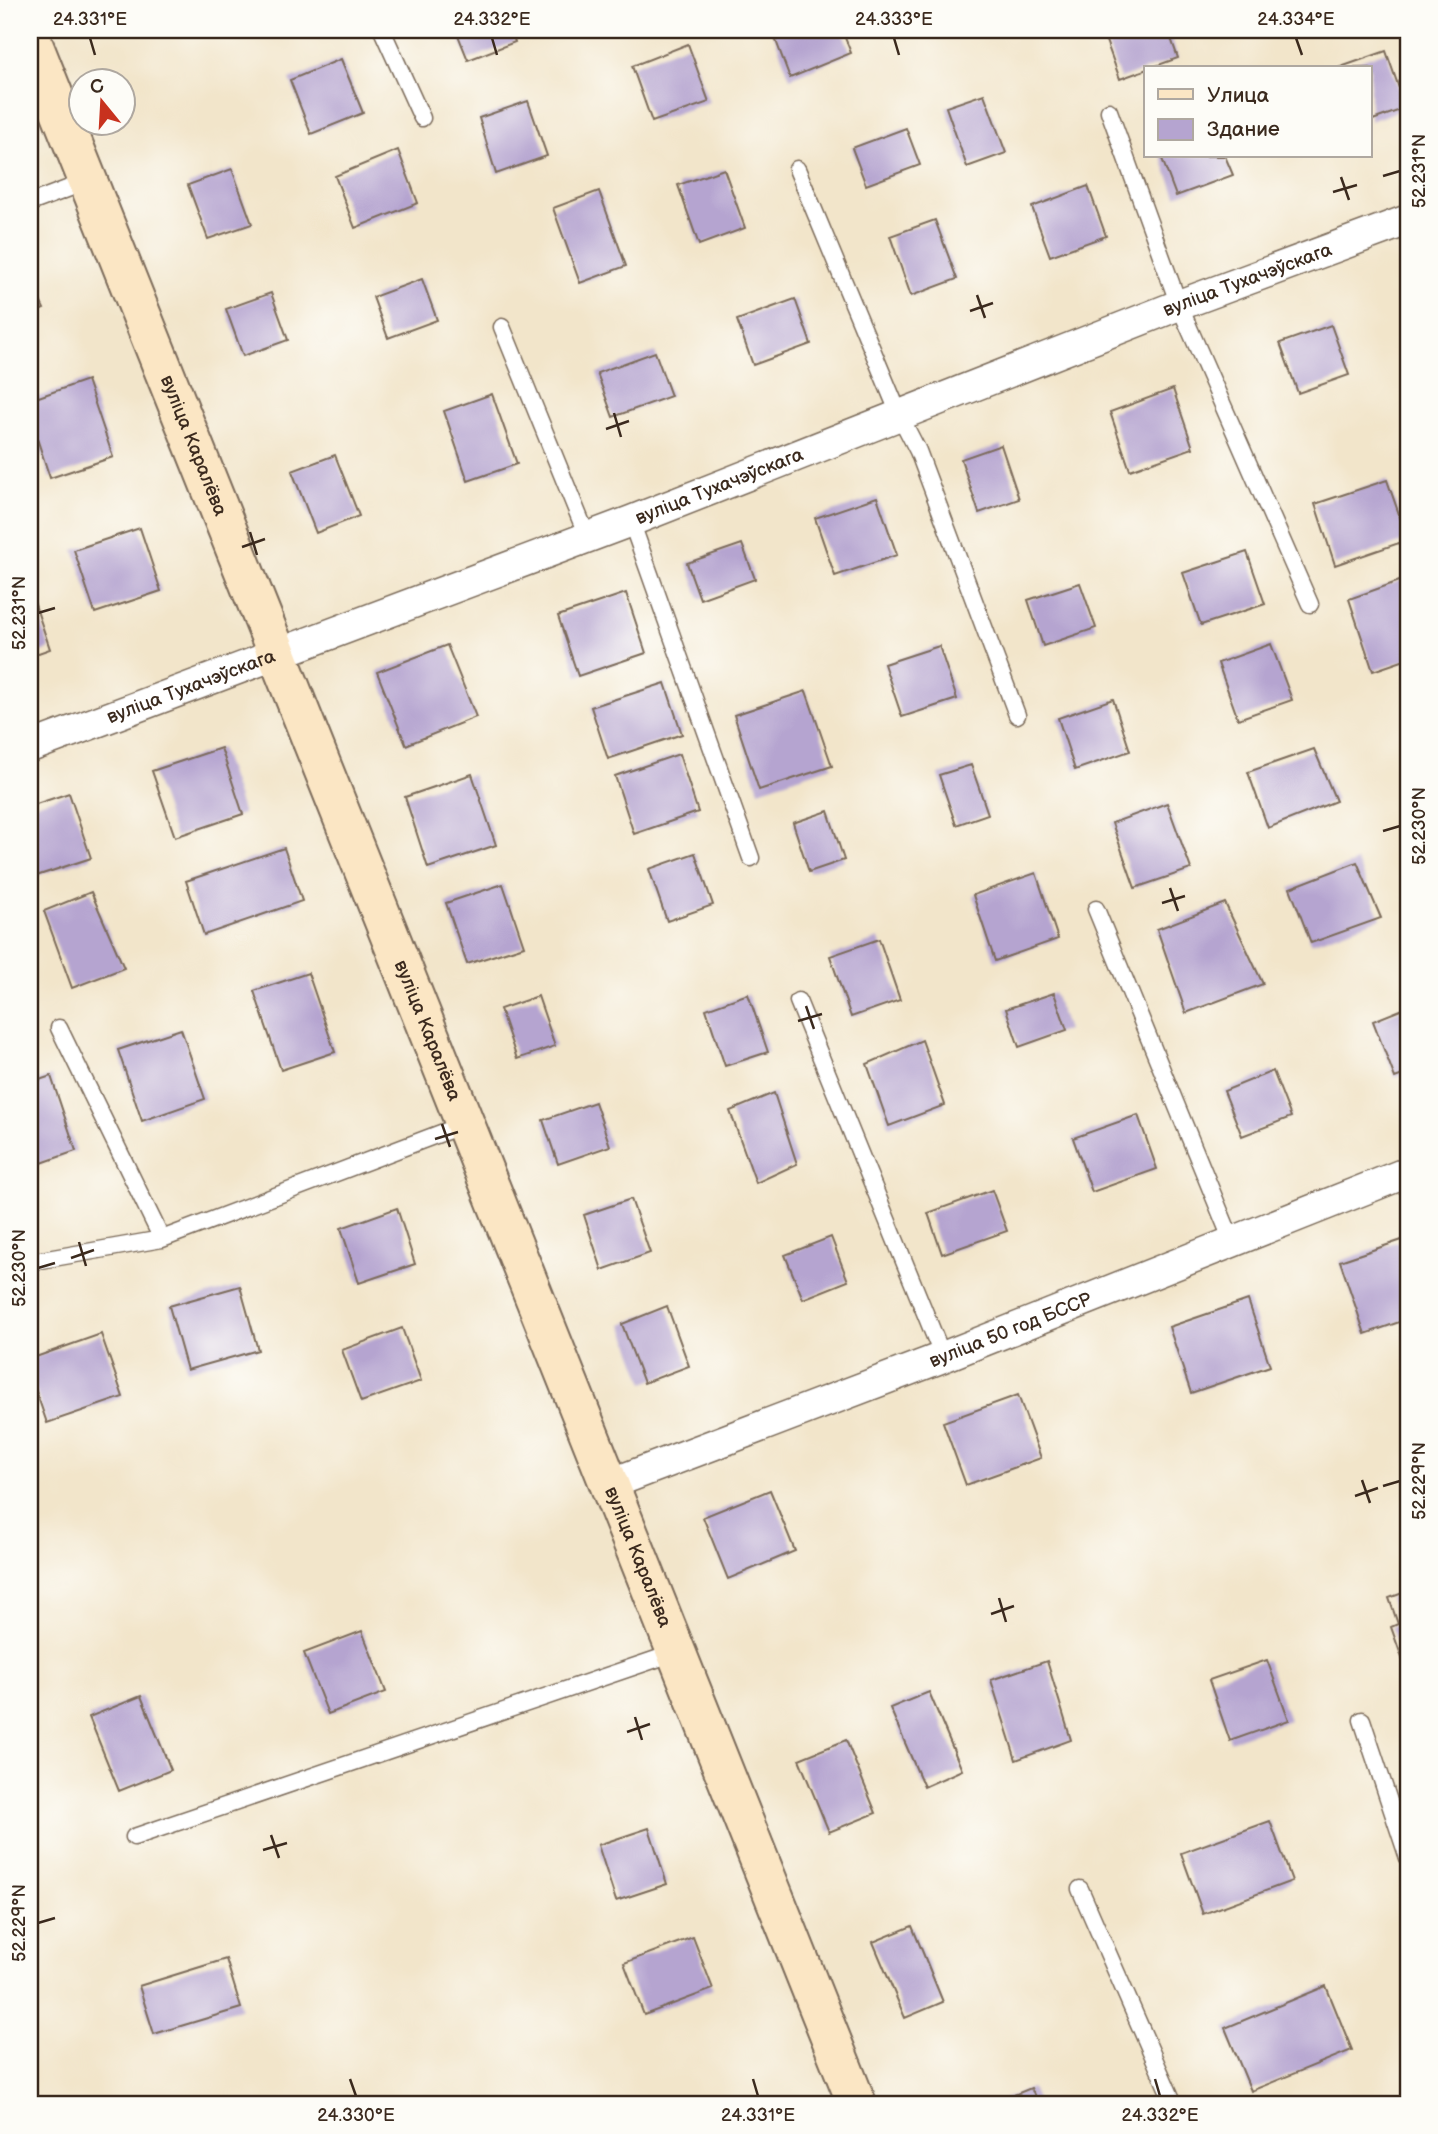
<svg xmlns="http://www.w3.org/2000/svg" width="1438" height="2134" viewBox="0 0 1438 2134" font-family="'Balsamiq Sans',sans-serif">
<style>
.building{fill:#b5a4d0}
.lines{fill:none;stroke-linecap:round;stroke-linejoin:round}
.service-casing{stroke:#7b6b5a;stroke-width:19}
.minor-casing{stroke:#7b6b5a;stroke-width:33}
.secondary-casing{stroke:#7b6b5a;stroke-width:42}
.service{stroke:#fff;stroke-width:16}
.minor{stroke:#fff;stroke-width:30}
.secondary{stroke:#fbe6c4;stroke-width:38}
.ticks{fill:none;stroke:#3b2a1e;stroke-width:2.5}
.labels{text-anchor:middle;dominant-baseline:central;stroke-width:7;stroke-linejoin:round;paint-order:stroke}
.street-label{font-size:19px;fill:#3b2a1e;stroke:#fdfcf7}
.neatline{fill:none;stroke:#3b2a1e;stroke-width:2.5}
.ticks-label{font-size:18px;text-anchor:middle;fill:#3b2a1e}
</style>
<rect width="100%" height="100%" fill="#fdfcf7"/>
<filter id="ink" filterUnits="userSpaceOnUse"><feTurbulence type="fractalNoise" baseFrequency=".0143" numOctaves="2"/><feDisplacementMap in="SourceGraphic" scale="14" xChannelSelector="R" yChannelSelector="G"/><feConvolveMatrix kernelMatrix="1 2 1 2 8 2 1 2 1" color-interpolation-filters="sRGB"/></filter>
<filter id="wash" filterUnits="userSpaceOnUse"><feTurbulence type="fractalNoise" baseFrequency=".00686" numOctaves="4" result="noise"/><feDisplacementMap in="SourceGraphic" scale="28" xChannelSelector="R" yChannelSelector="G"/><feGaussianBlur stdDeviation="1.57" result="paint"/><feColorMatrix in="noise" values="0 0 0 0 0 0 0 0 0 0 0 0 0 0 0 0 0 1.4 0 .05"/><feComposite in="paint" operator="in"/></filter>
<g filter="url(#wash)">
<rect width="100%" height="100%" fill="#f2e5ca"/>
<g id="blocks">
<path class="building" d="M456,30H511L515,42L468,60Z
M772,30H842L851,53L790,78Z
M1102,30H1168L1178,58L1120,79Z
M688,44L709,102L652,122L632,66Z
M1386,51L1406,108L1370,121V68H1338Z
M341,59L363,113L311,134L290,80Z
M984,94L1006,153L967,167L946,107Z
M528,101L547,156L496,174L479,118Z
M906,128L920,165L866,185L852,148Z
M398,150L418,203L355,228L335,176Z
M1161,156H1225L1233,175L1176,196Z
M232,169L252,224L208,239L188,185Z
M724,169L745,228L699,245L678,185Z
M1088,186L1106,236L1050,256L1032,207Z
M599,191L626,266L580,283L553,208Z
M935,220L957,279L911,296L890,236Z
M422,279L437,320L388,338L373,297Z
M30,280L44,309L30,315Z
M271,293L288,340L243,356L226,309Z
M795,299L811,344L753,365L737,320Z
M1331,325L1349,375L1298,393L1280,343Z
M655,352L671,396L613,417L597,373Z
M87,380L113,457L50,478L30,417V400Z
M1173,389L1193,448L1130,470L1110,412Z
M492,394L517,464L468,481L444,411Z
M1001,445L1019,499L979,513L961,459Z
M335,455L359,516L316,533L292,471Z
M1387,480L1408,540L1335,565L1315,504Z
M877,497L897,555L835,576L815,518Z
M140,528L161,591L95,613L74,550Z
M742,544L755,579L700,599L687,563Z
M1247,552L1265,604L1201,625L1183,573Z
M1408,578V659L1373,671L1349,599Z
M1080,583L1096,628L1043,646L1028,600Z
M30,590L50,649L30,656Z
M626,593L646,653L578,676L558,616Z
M1271,644L1292,700L1238,719L1218,663Z
M447,645L476,717L406,745L377,672Z
M939,646L957,699L902,717L884,664Z
M665,683L682,734L608,759L591,707Z
M806,691L832,766L759,790L734,715Z
M1113,699L1130,751L1075,770L1058,718Z
M221,748L243,814L175,837L152,771Z
M1314,749L1336,801L1268,828L1248,772Z
M679,754L698,812L634,834L615,776Z
M971,765L988,814L956,825L939,775Z
M472,774L496,845L428,868L405,797Z
M69,793L91,858L30,878V806Z
M1167,803L1191,869L1135,888L1112,823Z
M828,811L844,860L809,872L793,823Z
M284,848L302,901L204,935L186,881Z
M695,853L713,905L667,921L649,869Z
M1357,862L1381,918L1311,943L1290,888Z
M1036,873L1058,939L995,961L973,895Z
M503,884L524,946L467,964L446,903Z
M91,892L124,968L72,988L44,911Z
M1225,903L1263,984L1186,1013L1157,929Z
M879,939L900,1000L851,1017L830,956Z
M308,973L335,1052L281,1070L254,991Z
M1054,993L1067,1030L1019,1047L1006,1009Z
M748,994L768,1052L725,1066L706,1009Z
M538,996L555,1046L517,1059L500,1009Z
M1408,1007V1073L1395,1078L1373,1021Z
M181,1029L205,1099L142,1121L118,1050Z
M922,1040L945,1105L889,1126L867,1064Z
M1273,1071L1291,1117L1242,1136L1224,1091Z
M51,1076L76,1151L30,1167V1083Z
M774,1093L797,1164L756,1183L730,1111Z
M595,1102L610,1146L558,1164L543,1120Z
M1138,1115L1157,1169L1092,1192L1073,1138Z
M992,1190L1007,1231L942,1254L928,1213Z
M631,1199L650,1253L602,1270L584,1215Z
M397,1208L415,1264L359,1283L341,1228Z
M831,1237L848,1281L803,1299L785,1255Z
M1408,1238V1319L1365,1334L1340,1261Z
M240,1286L258,1350L187,1370L169,1306Z
M1248,1300L1270,1366L1191,1393L1169,1327Z
M667,1306L689,1366L644,1383L622,1324Z
M402,1328L421,1381L361,1402L342,1350Z
M101,1334L123,1397L47,1423L30,1374V1359Z
M1018,1395L1041,1458L966,1485L943,1422Z
M770,1490L795,1551L728,1579L703,1517Z
M1408,1591V1669H1406L1391,1627L1398,1624L1389,1598Z
M362,1631L386,1692L328,1714L304,1653Z
M1267,1660L1289,1720L1230,1741L1209,1680Z
M1047,1661L1071,1740L1016,1760L991,1680Z
M929,1692L962,1770L924,1787L890,1708Z
M141,1696L171,1770L119,1791L89,1717Z
M846,1740L876,1813L829,1832L799,1759Z
M1270,1821L1292,1881L1203,1914L1181,1853Z
M649,1828L667,1884L616,1901L598,1845Z
M912,1926L943,2002L905,2018L873,1942Z
M693,1937L713,1989L644,2015L624,1963Z
M226,1959L241,2008L154,2034L139,1986Z
M1326,1986L1352,2050L1251,2091L1225,2028Z
M1031,2088L1038,2104H992Z"/>
</g>
</g>
<g filter="url(#ink)">
<use href="#blocks" fill-opacity="0" stroke="#7b6b5a" stroke-width="2"/>
<g class="lines">
<g class="service-casing">
<path id="service" d="M382,30L422,118
M1109,111L1179,305L1310,604
M797,169L899,414L918,451L1017,715
M30,203L88,181
M502,327L587,536
M631,521L751,858
M1096,909L1232,1241
M798,1001L943,1357
M59,1028L162,1239L465,1124
M30,1262L162,1239
M1362,1720L1408,1858
M134,1837L677,1652
M1080,1889L1174,2104"/>
</g>
<g class="minor-casing">
<g id="minor">
<path id="s1" d="M30,747L631,521L1179,305L1408,220"/>
<path id="s2" d="M610,1484L943,1357L1408,1172"/>
</g>
</g>
<g class="secondary-casing">
<g id="secondary">
<path id="s3" d="M30,36L857,2104"/>
</g>
</g>
<use href="#service" class="service"/>
<use href="#minor" class="minor"/>
<use href="#secondary" class="secondary"/>
</g>
</g>
<path class="ticks" d="M90,38L95,55M492,38L497,55M894,38L899,55M1296,38L1302,55M1383,176L1400,171M1341,177L1349,200M1333,192L1357,185M977,295L985,318M970,311L993,303M614,413L621,437M606,429L629,421M250,532L257,555M242,547L265,539M38,613L55,608M1383,831L1400,826M1170,888L1178,911M1162,903L1185,896M806,1006L814,1029M798,1021L822,1014M442,1124L450,1147M435,1139L458,1132M79,1242L86,1266M71,1258L94,1250M38,1268L55,1263M1362,1480L1370,1503M1383,1486L1400,1481M1355,1496L1378,1488M999,1598L1006,1622M991,1614L1014,1606M635,1717L642,1740M627,1732L650,1724M271,1835L279,1858M263,1850L287,1843M38,1923L55,1918M350,2079L356,2096M753,2079L758,2096M1155,2079L1160,2096"/>
<g class="labels">
<g class="street-label">
<text stroke="none"><textPath href="#s1" startOffset="1304">вуліца Тухачэўскага</textPath></text>
<text stroke="none"><textPath href="#s3" startOffset="441">вуліца Каралёва</textPath></text>
<text stroke="none"><textPath href="#s1" startOffset="737">вуліца Тухачэўскага</textPath></text>
<text stroke="none"><textPath href="#s1" startOffset="172">вуліца Тухачэўскага</textPath></text>
<text stroke="none"><textPath href="#s3" startOffset="1071">вуліца Каралёва</textPath></text>
<text stroke="none"><textPath href="#s2" startOffset="429">вуліца 50 год БССР</textPath></text>
<text stroke="none"><textPath href="#s3" startOffset="1638">вуліца Каралёва</textPath></text>
</g>
</g>
<rect width="1438" height="2134" fill="none" stroke="#fdfcf7" stroke-width="77"/>
<rect x="1144" y="66" width="228" height="91" fill="#fdfcf7" stroke="#afa8a0" stroke-width="2"/>
<rect x="1158" y="89" width="35" height="10" fill="#fbe6c4" stroke="#afa8a0" stroke-width="2"/>
<text x="1207" y="102" font-size="21" fill="#3b2a1e">Улица</text>
<rect x="1158" y="119" width="35" height="21" fill="#b5a4d0" stroke="#afa8a0" stroke-width="2"/>
<text x="1207" y="136" font-size="21" fill="#3b2a1e">Здание</text>
<g transform="translate(102 102) rotate(342)"><circle r="33" fill="#fdfcf7" stroke="#afa8a0" stroke-width="2"/>
<path d="M0-5L12 26L0 18L-12 26Z" fill="#c8321e"/>
<text y="-10" font-size="19" font-weight="bold" text-anchor="middle" fill="#3b2a1e">С</text>
</g>
<rect x="38" y="38" width="1362" height="2058" class="neatline"/>
<g class="ticks-label">
<text x="90" y="25">24.331°E</text>
<text x="492" y="25">24.332°E</text>
<text x="894" y="25">24.333°E</text>
<text x="1296" y="25">24.334°E</text>
<text transform="translate(1419 171) rotate(-90)" y="6">52.231°N</text>
<text transform="translate(19 613) rotate(-90)" y="6">52.231°N</text>
<text transform="translate(1419 826) rotate(-90)" y="6">52.230°N</text>
<text transform="translate(19 1268) rotate(-90)" y="6">52.230°N</text>
<text transform="translate(1419 1481) rotate(-90)" y="6">52.229°N</text>
<text transform="translate(19 1923) rotate(-90)" y="6">52.229°N</text>
<text x="356" y="2121">24.330°E</text>
<text x="758" y="2121">24.331°E</text>
<text x="1160" y="2121">24.332°E</text>
</g>
</svg>
